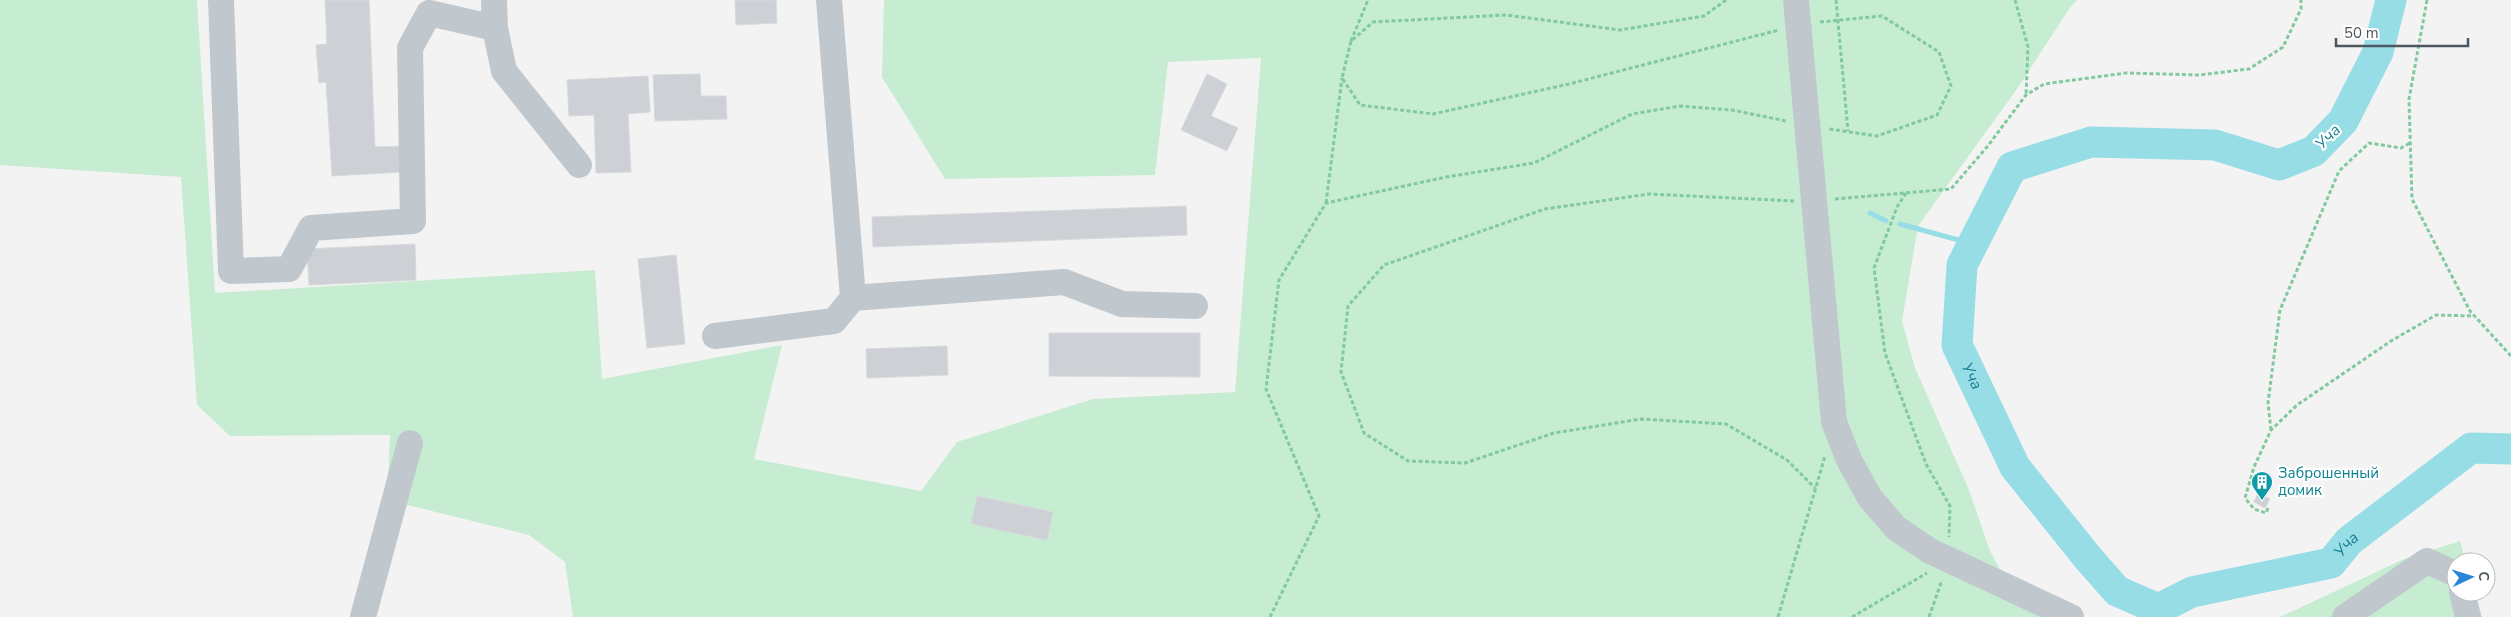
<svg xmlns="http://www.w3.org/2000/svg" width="2511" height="617" viewBox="0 0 2511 617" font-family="'Nunito Sans',sans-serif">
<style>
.green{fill:#c6edd1}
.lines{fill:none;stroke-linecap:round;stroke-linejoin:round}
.stream{stroke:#97dde6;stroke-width:5}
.river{stroke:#97dde6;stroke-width:31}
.building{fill:#cdd0d4;stroke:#d7d9dd}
.path{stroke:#81c99e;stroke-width:3;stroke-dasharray:4 2.5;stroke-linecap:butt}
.minor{stroke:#c0c8cd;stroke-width:26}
.labels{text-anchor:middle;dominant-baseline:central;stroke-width:4.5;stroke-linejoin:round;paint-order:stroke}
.culture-label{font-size:15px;fill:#0d838f;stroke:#fff;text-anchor:start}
.water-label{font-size:16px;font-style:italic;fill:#18818e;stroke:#fff}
</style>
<rect width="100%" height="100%" fill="#f4f3f3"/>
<path class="green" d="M0,0H197L215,293L595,270L602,379L782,345L754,459L921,491L957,442L1093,399L1235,392L1261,58L1168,62L1155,175L945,179L882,77L884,0H2077L2069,9L2017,89L1918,226L1902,321L1915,368L1969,490L1990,551L2019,604L2047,617H573L565,562L529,535L387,500L390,435L230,436L197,405L181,177L0,165Z
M2460,541L2466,562H2456V592H2475L2482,617H2280L2404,559Z"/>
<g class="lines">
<path class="stream" d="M1870,213L1886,221
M1900,224L1973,244"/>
<path class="river" id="s1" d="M2391,0L2378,52L2343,121L2314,151L2279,165L2215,145L2091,142L2012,167L1962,265L1957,345L2015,467L2088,558L2117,591L2158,609L2192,592L2331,563L2349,541L2471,448L2511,449"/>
</g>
<path class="building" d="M325,0H369L375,147L403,146V172L332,176L326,82L319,83L316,45L327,44Z
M735,0H776L777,23L736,25Z
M700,74L701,96H726L727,119L655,121L653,75Z
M1207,74L1227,84L1211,116L1238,128L1227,151L1181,130Z
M648,76L650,112L628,114L631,172L596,173L594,115L569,116L567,80Z
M1186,206L1187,235L873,247L872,217Z
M415,244L416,280L309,285L307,249Z
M676,255L685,344L647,348L638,259Z
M1049,333H1200V377L1049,376Z
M947,346L948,375L867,378L866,349Z
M2258,493L2270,499L2265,508L2254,502Z
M977,496L1053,512L1047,540L971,524Z"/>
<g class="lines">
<path class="path" d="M1726,0L1704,16L1620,30L1506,15L1373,22L1351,41L1342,78L1360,105L1433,114L1569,84L1779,30
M1836,0L1848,131
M2015,0L2028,47L2026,95
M2427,0L2409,99L2412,199L2470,311L2511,356
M1820,22L1882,16L1939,52L1951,86L1937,115L1877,136L1829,129
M1351,41L1368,0
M1906,193L1897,207L1874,268L1885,353L1926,464L1950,506L1949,537
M1835,199L1951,189L1987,147L2026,95L2044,84L2126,73L2199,75L2249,69L2283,47L2301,9V0
M1794,201L1649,194L1545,209L1384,265L1348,306L1341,372L1364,433L1408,461L1465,463L1554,433L1641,419L1726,424L1787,460L1815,488
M1326,203L1342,78
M2271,430L2268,403L2280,310L2339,171L2369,143L2401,148L2410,143
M2268,508L2266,513L2254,509L2245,498L2254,467L2271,430L2297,405L2391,341L2436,315L2473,316
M1270,617L1319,516L1266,389L1279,280L1326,203L1446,177L1534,163L1632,114L1680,106L1732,110L1786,121
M1778,617L1825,456
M1852,617L1927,573
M1929,617L1942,580"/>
<path class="minor" d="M221,0L231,271L289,269L311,228L413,221L410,48L429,13L495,28L504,71L579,165
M494,0L495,28
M829,0L853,298L1064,282L1122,304L1195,306
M1796,0L1834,422L1849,460L1870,498L1896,528L1930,551L2071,617
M715,336L834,321L853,298
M2462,592L2468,617
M363,617L410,443
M2345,617L2427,561L2456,574"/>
</g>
<defs>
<g id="building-pin" transform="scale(1.125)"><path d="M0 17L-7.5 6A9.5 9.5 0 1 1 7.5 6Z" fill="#0f9aa8" stroke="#fff"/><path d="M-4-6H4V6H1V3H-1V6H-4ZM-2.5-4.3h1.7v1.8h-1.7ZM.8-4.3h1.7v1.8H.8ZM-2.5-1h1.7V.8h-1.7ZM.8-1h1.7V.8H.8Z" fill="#fff"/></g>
</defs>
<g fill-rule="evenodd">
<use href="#building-pin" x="2262" y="482"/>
</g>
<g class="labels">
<g class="culture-label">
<text x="2278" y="473">Заброшенный<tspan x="2278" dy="17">домик</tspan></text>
</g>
<g class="water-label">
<text transform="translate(2328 137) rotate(-45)">Уча</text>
<text stroke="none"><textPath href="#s1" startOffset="709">Уча</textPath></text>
<text stroke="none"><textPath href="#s1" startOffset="1219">Уча</textPath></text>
</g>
</g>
<g transform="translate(2471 577) rotate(86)"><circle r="24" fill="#ffffff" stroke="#b7bcbf"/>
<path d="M0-4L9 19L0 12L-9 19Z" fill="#2a87d7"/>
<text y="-8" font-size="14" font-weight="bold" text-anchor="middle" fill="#4c575f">С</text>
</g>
<path d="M2336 38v8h132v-8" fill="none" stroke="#4c575f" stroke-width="2.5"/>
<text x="2344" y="38" font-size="15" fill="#4c575f" stroke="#ffffff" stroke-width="4" paint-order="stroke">50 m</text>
</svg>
